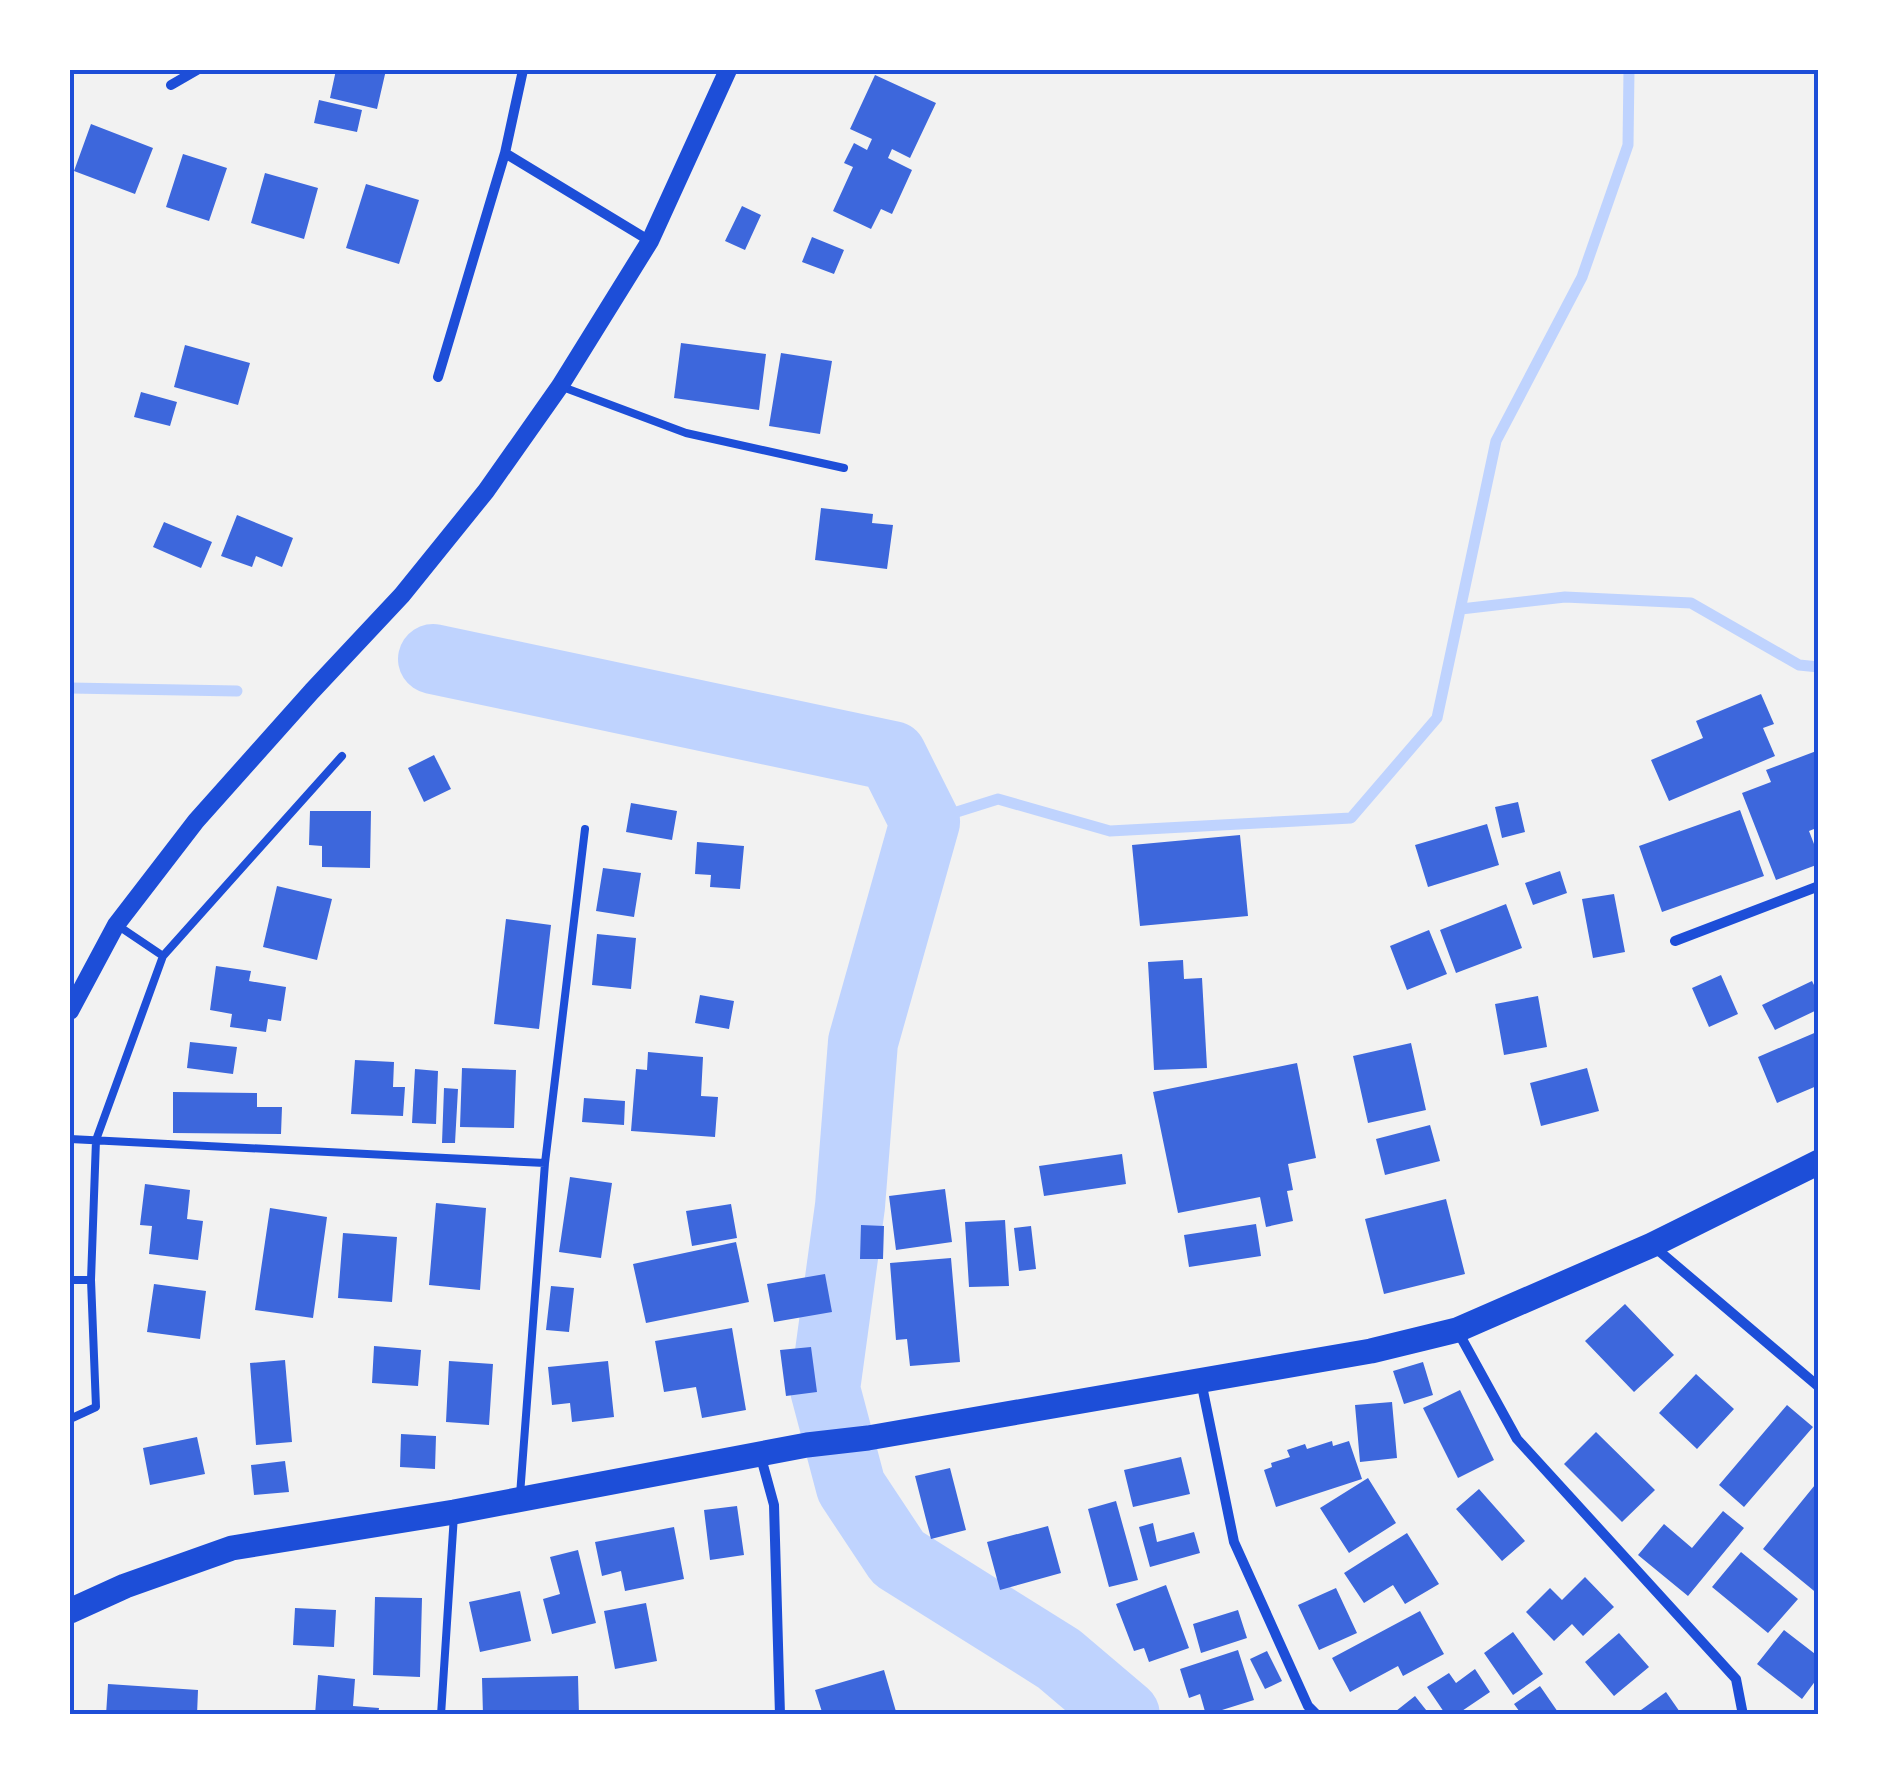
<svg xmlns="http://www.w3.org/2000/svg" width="1889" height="1785" viewBox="0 0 1889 1785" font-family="Rubik,sans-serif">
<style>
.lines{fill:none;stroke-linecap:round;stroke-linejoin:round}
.stream{stroke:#bfd3fe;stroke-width:11}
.river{stroke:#bfd3fe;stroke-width:70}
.building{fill:#3d67dc}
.service{stroke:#1d4ed8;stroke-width:8}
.minor{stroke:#1d4ed8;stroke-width:10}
.tertiary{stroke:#1d4ed8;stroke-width:18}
.primary{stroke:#1d4ed8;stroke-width:25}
.neatline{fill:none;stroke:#1d4ed8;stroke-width:4}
</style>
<rect width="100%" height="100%" fill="#f2f2f2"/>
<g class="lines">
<path class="stream" d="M1461,609L1565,597L1691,603L1799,665L1819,667
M70,688L237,691
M925,822L998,799L1110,831L1351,818L1437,718L1496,441L1582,277L1628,145L1629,70"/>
<path class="river" d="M433,659L892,756L925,822L863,1042L850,1206L825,1389L851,1487L898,1558L1059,1659L1125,1715"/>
</g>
<path class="building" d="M336,70H386L377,109L330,98Z
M875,75L936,103L910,158L892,149L888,158L912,170L892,214L881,209L871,229L833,211L853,167L844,163L854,143L867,150L872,139L850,129Z
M319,100L362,110L357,132L314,123Z
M91,124L153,148L135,194L74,171Z
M183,154L227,168L209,221L166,207Z
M265,173L318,188L304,239L251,223Z
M366,184L419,200L399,264L346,248Z
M742,206L761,215L745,250L725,241Z
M812,237L844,250L834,274L802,262Z
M681,343L766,354L759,410L674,398Z
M185,345L250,363L238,405L174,387Z
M781,353L832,361L820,434L769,426Z
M141,392L177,402L170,426L134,417Z
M821,508L873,514L872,523L893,525L887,569L815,560Z
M237,515L293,538L282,567L256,556L252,567L221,556Z
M164,522L212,542L201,568L153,547Z
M1761,694L1774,724L1763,728L1775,756L1669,801L1651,760L1703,738L1696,721Z
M1819,750V827L1809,831L1819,857V864L1776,880L1742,793L1771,782L1766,770Z
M434,755L451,789L424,802L408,768Z
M1518,802L1525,832L1502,838L1495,807Z
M631,803L677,811L672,840L626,832Z
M1740,810L1764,876L1662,912L1639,846Z
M310,811H371L370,868L322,867V846L309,845Z
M1487,824L1499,865L1428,887L1415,845Z
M1240,835L1248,916L1140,926L1132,845Z
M697,842L744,846L740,889L710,887L711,875L695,874Z
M603,868L641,873L634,917L596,911Z
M1560,871L1567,893L1533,905L1525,883Z
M277,886L332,899L317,960L263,947Z
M1614,894L1625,952L1593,958L1582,899Z
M1506,904L1522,948L1456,973L1440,930Z
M506,919L551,925L539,1029L494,1024Z
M1429,930L1447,974L1407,990L1390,946Z
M597,934L636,938L631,989L592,985Z
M1183,960L1184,979L1202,978L1207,1068L1154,1070L1148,962Z
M216,966L251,971L249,981L286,987L281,1021L268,1019L266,1032L230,1027L232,1014L210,1010Z
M1721,975L1738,1014L1709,1027L1692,988Z
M1812,981L1819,995V1009L1775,1030L1762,1005Z
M700,995L734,1001L729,1029L695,1023Z
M1538,996L1547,1047L1504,1055L1495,1004Z
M1819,1031V1085L1777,1103L1758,1057Z
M190,1042L237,1047L233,1074L187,1068Z
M1411,1043L1426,1110L1368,1123L1353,1056Z
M648,1052L703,1057L701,1096L718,1097L715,1137L631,1131L636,1069L647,1070Z
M355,1060L394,1062L393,1087H405L403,1116L351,1114Z
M1297,1063L1316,1158L1288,1164L1293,1190L1287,1191L1293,1221L1266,1227L1260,1197L1178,1213L1153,1092Z
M462,1068L516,1070L514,1128L460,1127Z
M1587,1068L1599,1111L1541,1126L1530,1083Z
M415,1069L438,1071L436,1124L412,1123Z
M444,1088L458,1089L455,1143H442Z
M173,1092L257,1093V1107H282L281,1134L173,1133Z
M584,1098L625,1101L624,1125L582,1122Z
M1430,1125L1440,1161L1385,1175L1376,1139Z
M1122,1154L1126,1184L1044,1196L1039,1166Z
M570,1177L612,1183L601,1258L559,1252Z
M145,1184L190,1190L187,1219L203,1221L198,1260L149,1254L152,1226L140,1225Z
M945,1189L952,1242L896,1250L889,1196Z
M1446,1199L1465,1274L1384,1294L1365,1219Z
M436,1203L486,1208L480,1290L429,1285Z
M731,1204L737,1238L692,1246L686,1211Z
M270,1208L327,1217L313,1318L255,1310Z
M1005,1220L1009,1286L969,1287L965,1222Z
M1256,1224L1261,1256L1189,1267L1184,1235Z
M861,1225L884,1226L883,1259H860Z
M1031,1226L1036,1269L1019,1271L1014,1228Z
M343,1233L397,1237L392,1302L338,1298Z
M736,1242L749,1302L646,1323L633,1264Z
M951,1258L960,1362L910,1366L907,1339L896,1340L890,1263Z
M825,1274L832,1312L774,1322L767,1284Z
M154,1284L206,1291L200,1339L147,1332Z
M551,1286L574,1288L569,1332L546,1330Z
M1625,1304L1674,1355L1634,1392L1585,1341Z
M732,1328L746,1410L702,1418L696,1387L664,1392L655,1341Z
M374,1346L421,1350L418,1386L372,1383Z
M811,1347L817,1392L786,1396L780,1350Z
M285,1360L292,1442L256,1445L250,1363Z
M449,1361L493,1364L489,1425L446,1422Z
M608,1361L614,1417L572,1422L570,1403L552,1405L548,1367Z
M1423,1362L1433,1395L1404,1404L1393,1371Z
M1696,1374L1734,1409L1697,1449L1659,1413Z
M1460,1390L1494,1460L1458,1478L1423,1408Z
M1392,1402L1397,1458L1360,1462L1355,1405Z
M1787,1405L1813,1427L1744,1507L1719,1485Z
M1596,1432L1655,1490L1622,1522L1564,1464Z
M401,1434L436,1436L435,1469L400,1467Z
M197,1437L205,1474L150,1485L143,1448Z
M1332,1441L1333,1446L1349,1441L1362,1479L1276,1507L1264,1470L1272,1467L1271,1463L1290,1457L1287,1450L1305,1444L1307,1449Z
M1181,1457L1190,1494L1133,1507L1124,1470Z
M285,1461L289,1492L254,1495L251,1465Z
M950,1468L966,1530L931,1539L915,1476Z
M1368,1478L1396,1523L1349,1553L1320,1508Z
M1819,1480V1595L1763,1549Z
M1479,1489L1525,1541L1502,1561L1456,1509Z
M1116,1501L1138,1580L1109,1587L1088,1509Z
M737,1506L744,1555L710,1560L704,1510Z
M1723,1511L1744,1528L1688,1596L1638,1555L1664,1524L1692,1548Z
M1153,1523L1157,1542L1194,1532L1200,1553L1150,1567L1139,1527Z
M1048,1526L1061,1573L1000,1590L987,1542Z
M674,1527L684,1579L625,1591L621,1571L602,1576L595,1542Z
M1407,1533L1439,1584L1405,1604L1393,1585L1364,1603L1344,1573Z
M578,1550L596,1623L552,1634L543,1599L560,1594L550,1557Z
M1741,1552L1798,1599L1768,1633L1712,1587Z
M1585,1577L1614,1607L1583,1636L1572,1624L1554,1641L1526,1612L1550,1588L1562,1600Z
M1166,1585L1189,1648L1149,1662L1144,1648L1134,1651L1116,1604Z
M1336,1588L1357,1633L1319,1650L1298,1605Z
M520,1591L531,1641L480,1652L469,1602Z
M375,1597L422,1598L420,1677L373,1675Z
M646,1603L657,1661L615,1669L604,1611Z
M295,1608L336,1610L334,1647L293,1645Z
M1238,1610L1247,1638L1201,1653L1193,1624Z
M1420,1611L1444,1654L1403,1676L1398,1666L1350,1692L1332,1658Z
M1784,1630L1819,1657V1676L1802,1699L1757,1664Z
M1513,1632L1543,1674L1513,1695L1484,1653Z
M1619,1633L1649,1667L1614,1696L1585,1662Z
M1238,1650L1254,1700L1206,1715L1200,1694L1189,1698L1180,1669Z
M1267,1651L1282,1681L1265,1689L1250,1659Z
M1475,1669L1490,1692L1456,1715H1446L1427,1687L1449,1673L1456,1683Z
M884,1670L897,1715H823L815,1690Z
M318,1675L355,1679L353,1706L379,1708L378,1715H315Z
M578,1676L579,1715H483L482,1678Z
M108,1684L198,1690L197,1715H106Z
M1540,1686L1560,1715H1522L1514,1704Z
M1666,1692L1682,1715H1634Z
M1415,1696L1430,1715H1391Z"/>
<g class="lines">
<path class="service" d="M560,386L686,433L844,468
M117,925L163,956
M70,1139L545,1163
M70,1280H91
M70,1419L96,1407L91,1280L96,1140L163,956L342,756
M520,1495L545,1163L585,829
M441,1715L454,1515"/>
<path class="minor" d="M523,70L505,153L650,241
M171,85L197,70
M438,377L505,153
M1675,941L1819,886
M1652,1245L1819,1387
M1457,1330L1517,1439L1736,1679L1743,1715
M1201,1381L1234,1542L1308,1706L1317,1715
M760,1454L774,1505L780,1715"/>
<path class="tertiary" d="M70,1011L116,925L196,821L312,691L402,595L486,491L560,386L650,241L728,70"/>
<path class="primary" d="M70,1611L125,1586L232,1548L454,1512L807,1445L868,1438L1371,1351L1457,1330L1652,1245L1819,1162"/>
</g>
<rect width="1889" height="1785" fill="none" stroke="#ffffff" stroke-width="145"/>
<rect x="72" y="72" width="1744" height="1640" class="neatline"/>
</svg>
